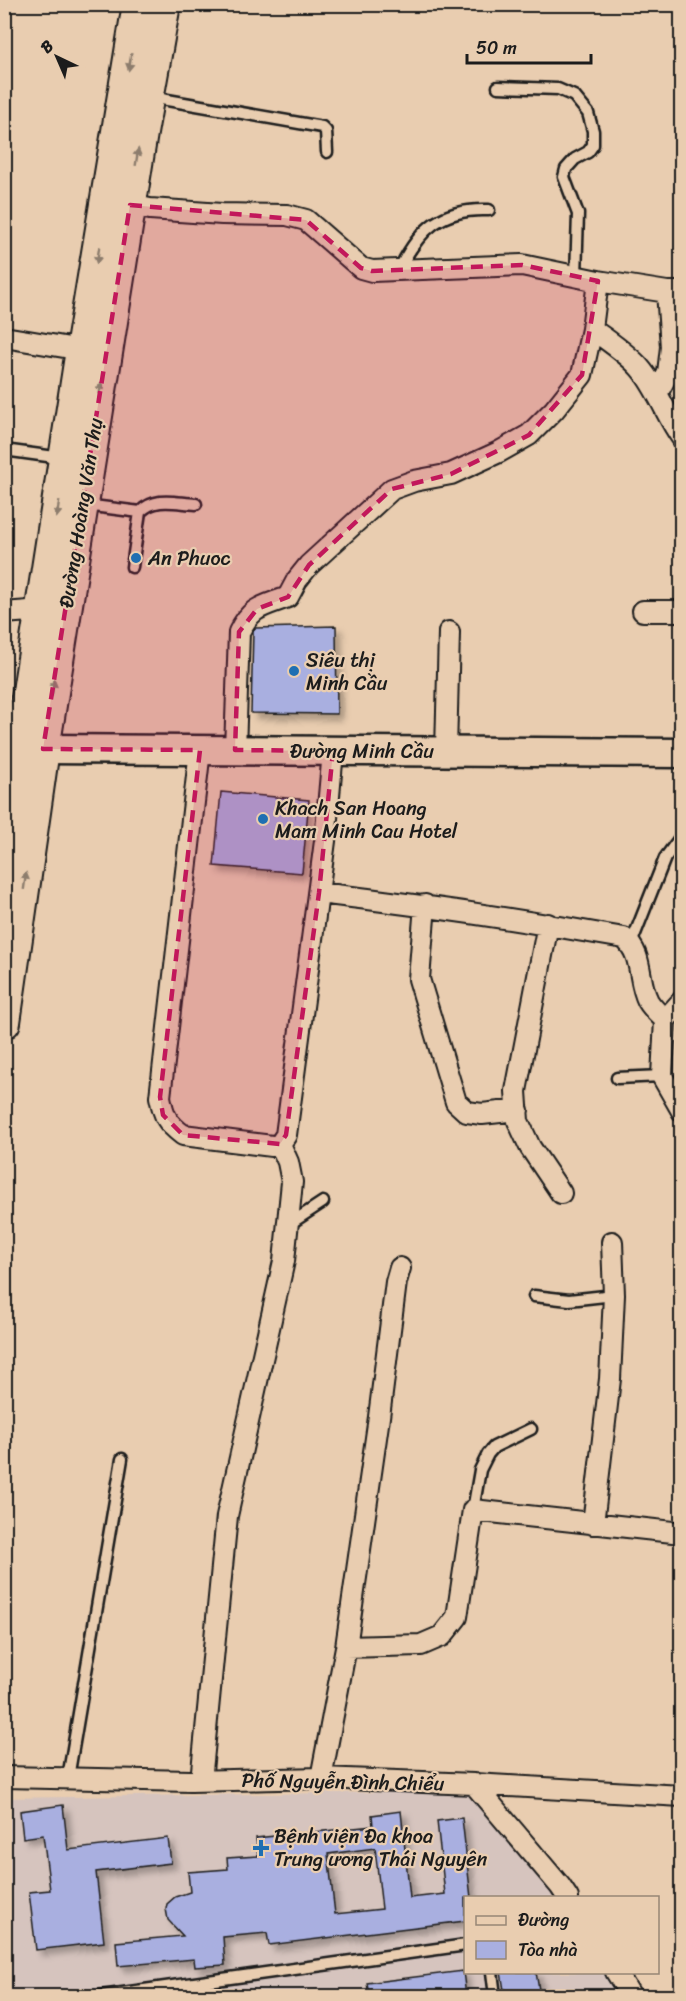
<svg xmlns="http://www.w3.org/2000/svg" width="686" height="2001" viewBox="0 0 686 2001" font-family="Sriracha,sans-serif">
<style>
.built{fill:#d6c4be}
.building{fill:#a9afe0;stroke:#1c1c1c;stroke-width:1.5;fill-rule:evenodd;filter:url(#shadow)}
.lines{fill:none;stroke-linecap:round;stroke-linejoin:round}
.lane-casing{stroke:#1c1c1c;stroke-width:15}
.street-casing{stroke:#1c1c1c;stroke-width:24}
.secondary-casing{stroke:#1c1c1c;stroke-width:33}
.primary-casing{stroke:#1c1c1c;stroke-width:36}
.lane{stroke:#e9cdb0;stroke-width:10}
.street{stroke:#e9cdb0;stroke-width:20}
.secondary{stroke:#e9cdb0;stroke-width:28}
.primary{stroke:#e9cdb0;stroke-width:32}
.oneway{fill:#8d7d6d}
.marked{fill:#c2185b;fill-opacity:0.2;stroke:#c2185b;stroke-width:4.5;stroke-dasharray:12 8;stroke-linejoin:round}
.poi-dot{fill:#1f6fb2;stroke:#e9cdb0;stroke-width:2}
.labels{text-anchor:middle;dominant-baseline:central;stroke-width:4.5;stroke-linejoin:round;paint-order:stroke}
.street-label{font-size:20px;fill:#1c1c1c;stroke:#e9cdb0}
.poi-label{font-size:20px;fill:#1c1c1c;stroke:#e9cdb0;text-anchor:start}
</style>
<defs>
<filter id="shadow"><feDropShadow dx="5.5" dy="5.5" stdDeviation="3" flood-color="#0004"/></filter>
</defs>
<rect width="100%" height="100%" fill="#e9cdb0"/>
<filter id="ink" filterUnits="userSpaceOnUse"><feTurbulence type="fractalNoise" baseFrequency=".0167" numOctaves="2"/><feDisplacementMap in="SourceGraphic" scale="12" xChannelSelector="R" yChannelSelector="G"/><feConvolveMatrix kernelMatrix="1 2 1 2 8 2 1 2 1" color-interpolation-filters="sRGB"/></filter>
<g filter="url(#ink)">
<path class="built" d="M470,1791L558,1897L466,1898V1972L607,1973L623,1996H5L4,1798Z"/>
<path class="building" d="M336,626L337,714L251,713L253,631L255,628Z
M221,792L309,800L302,873L214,866Z
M63,1805L68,1850L168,1838L171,1863L96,1872L104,1942L36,1950L29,1892L50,1890L43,1835L23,1838L20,1811Z
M401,1811L410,1898L445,1894L437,1821L462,1818L471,1898H465V1921L269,1945L267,1933L223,1937L225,1965L195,1967L194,1959L118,1966L116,1942L183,1936L168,1920L166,1909L167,1904L175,1897L190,1892L188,1872L228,1869L227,1858L258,1856L256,1838L373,1826L372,1815ZM375,1848L382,1909L335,1914L328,1854Z
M463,1971L466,1996H369L367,1983Z
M501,1972H536L540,1996H505Z"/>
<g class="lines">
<g class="lane-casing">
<path id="lane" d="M498,87L558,89L574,96L588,113L593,131V145L588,152L575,159L566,169L564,177L578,214L576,276
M150,97L322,127L326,131L327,152
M399,270C419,229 441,208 489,210
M4,450L62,458
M85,505L140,512C156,496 175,503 196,504
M132,567L140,512
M631,944L665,858L682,835
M617,1078L662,1076
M288,1225L323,1202
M534,1296L569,1300L614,1295
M473,1510L480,1470L488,1454L494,1447L531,1429
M68,1778L122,1459
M492,1972L495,1996
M101,1996L466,1945"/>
</g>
<g class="street-casing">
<path id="street" d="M130,205L150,209L222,214L287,215L306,220L361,268L372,271L522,265L598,281L667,292H682
M592,329C608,341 627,353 640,368C658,389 666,416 682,438
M4,337L82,350
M657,394L668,373L671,347L667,292
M643,611H682
M4,613L42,610
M200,750L160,1097C164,1117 167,1123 183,1135L272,1146L280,1144L286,1135L325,841L333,751
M235,750L239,632C252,606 262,607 288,597L297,580L309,565L392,489L414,481L451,474L499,452L529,435L554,410L582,375L592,329L598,281
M446,751L449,632
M319,893C421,905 523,920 624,938C644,955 637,980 648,1001C652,1008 659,1014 665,1020L682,1001
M425,905L419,979L456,1102L467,1112L482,1114L518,1110
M548,924L516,1091L518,1121L530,1147L561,1193
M665,1020L662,1076L682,1111
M593,1524L610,1379L614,1295L612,1242
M346,1647L421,1645L442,1636L457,1617L473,1510L682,1533
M4,1777L191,1781L321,1778L474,1784L682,1796
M321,1778L346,1647L379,1417L396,1282L400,1268
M201,1781L227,1516L284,1261L292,1182L288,1162L280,1144
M474,1784L560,1886L568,1898
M616,1972L631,1996"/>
</g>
<g class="secondary-casing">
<path id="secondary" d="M43,749L682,753"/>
</g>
<g class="primary-casing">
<path id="primary" d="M4,852L82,350L139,4
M4,1022L43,749L141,133L164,4"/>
</g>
<use href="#lane" class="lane"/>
<use href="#street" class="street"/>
<use href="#secondary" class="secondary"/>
<use href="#primary" class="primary"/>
</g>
<defs><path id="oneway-solid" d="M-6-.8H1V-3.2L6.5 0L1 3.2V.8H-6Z" transform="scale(1.5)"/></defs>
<g class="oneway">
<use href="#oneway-solid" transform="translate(130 62) rotate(99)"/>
<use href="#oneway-solid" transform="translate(137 157) rotate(-81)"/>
<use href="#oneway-solid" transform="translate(98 255) rotate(99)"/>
<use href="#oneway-solid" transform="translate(100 391) rotate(-81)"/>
<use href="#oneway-solid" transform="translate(58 509) rotate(99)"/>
<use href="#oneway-solid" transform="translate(53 688) rotate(-81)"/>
<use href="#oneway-solid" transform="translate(25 881) rotate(-82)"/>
</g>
</g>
<path class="marked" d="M130,205L306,220L361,268L372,271L522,265L598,281L582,375L529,435L451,474L392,489L309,565L288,597L257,609L239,632L235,750L333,751L319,893L286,1135L280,1144L183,1135L163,1115L160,1097L200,750L43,749Z"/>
<g class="poi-dot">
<circle cx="136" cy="558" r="6"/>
<circle cx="294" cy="671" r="6"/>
<circle cx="263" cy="819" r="6"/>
<path d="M258 1839h6v6h6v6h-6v6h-6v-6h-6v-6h6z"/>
</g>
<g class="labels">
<g class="street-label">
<text transform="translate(81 513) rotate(-81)">Đường Hoàng Văn Thụ</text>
<text x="362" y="751">Đường Minh Cầu</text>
<text transform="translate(343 1782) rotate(1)">Phố Nguyễn Đình Chiểu</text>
</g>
<g class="poi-label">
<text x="148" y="558">An Phuoc</text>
<text x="306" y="660">Siêu thị<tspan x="306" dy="23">Minh Cầu</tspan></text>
<text x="275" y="808">Khach San Hoang<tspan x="275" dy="23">Mam Minh Cau Hotel</tspan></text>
<text x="274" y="1836">Bệnh viện Đa khoa<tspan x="274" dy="23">Trung ương Thái Nguyên</tspan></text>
</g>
</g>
<rect width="686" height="2001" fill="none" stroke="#e9cdb0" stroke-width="24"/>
<rect x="12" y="12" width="662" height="1977" fill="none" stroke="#1c1c1c" stroke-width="2" filter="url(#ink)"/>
<rect x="464" y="1896" width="195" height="78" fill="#e9cdb0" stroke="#978675" stroke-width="1.5"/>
<rect x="476" y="1916" width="30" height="9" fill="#e9cdb0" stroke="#978675" stroke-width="1.5"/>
<text x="518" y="1926" font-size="18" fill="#1c1c1c">Đường</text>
<rect x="476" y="1941" width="30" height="18" fill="#a9afe0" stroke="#978675" stroke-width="1.5"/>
<text x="518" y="1956" font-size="18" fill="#1c1c1c">Tòa nhà</text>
<g transform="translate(57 57) rotate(316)" stroke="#e9cdb0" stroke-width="4.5" paint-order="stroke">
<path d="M0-4.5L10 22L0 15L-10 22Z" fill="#1c1c1c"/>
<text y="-9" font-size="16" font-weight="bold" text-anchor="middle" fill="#1c1c1c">B</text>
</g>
<path d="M467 54v9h124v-9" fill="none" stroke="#1c1c1c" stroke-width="3"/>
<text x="476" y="54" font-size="18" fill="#1c1c1c" stroke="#e9cdb0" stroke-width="4.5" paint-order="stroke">50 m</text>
</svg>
